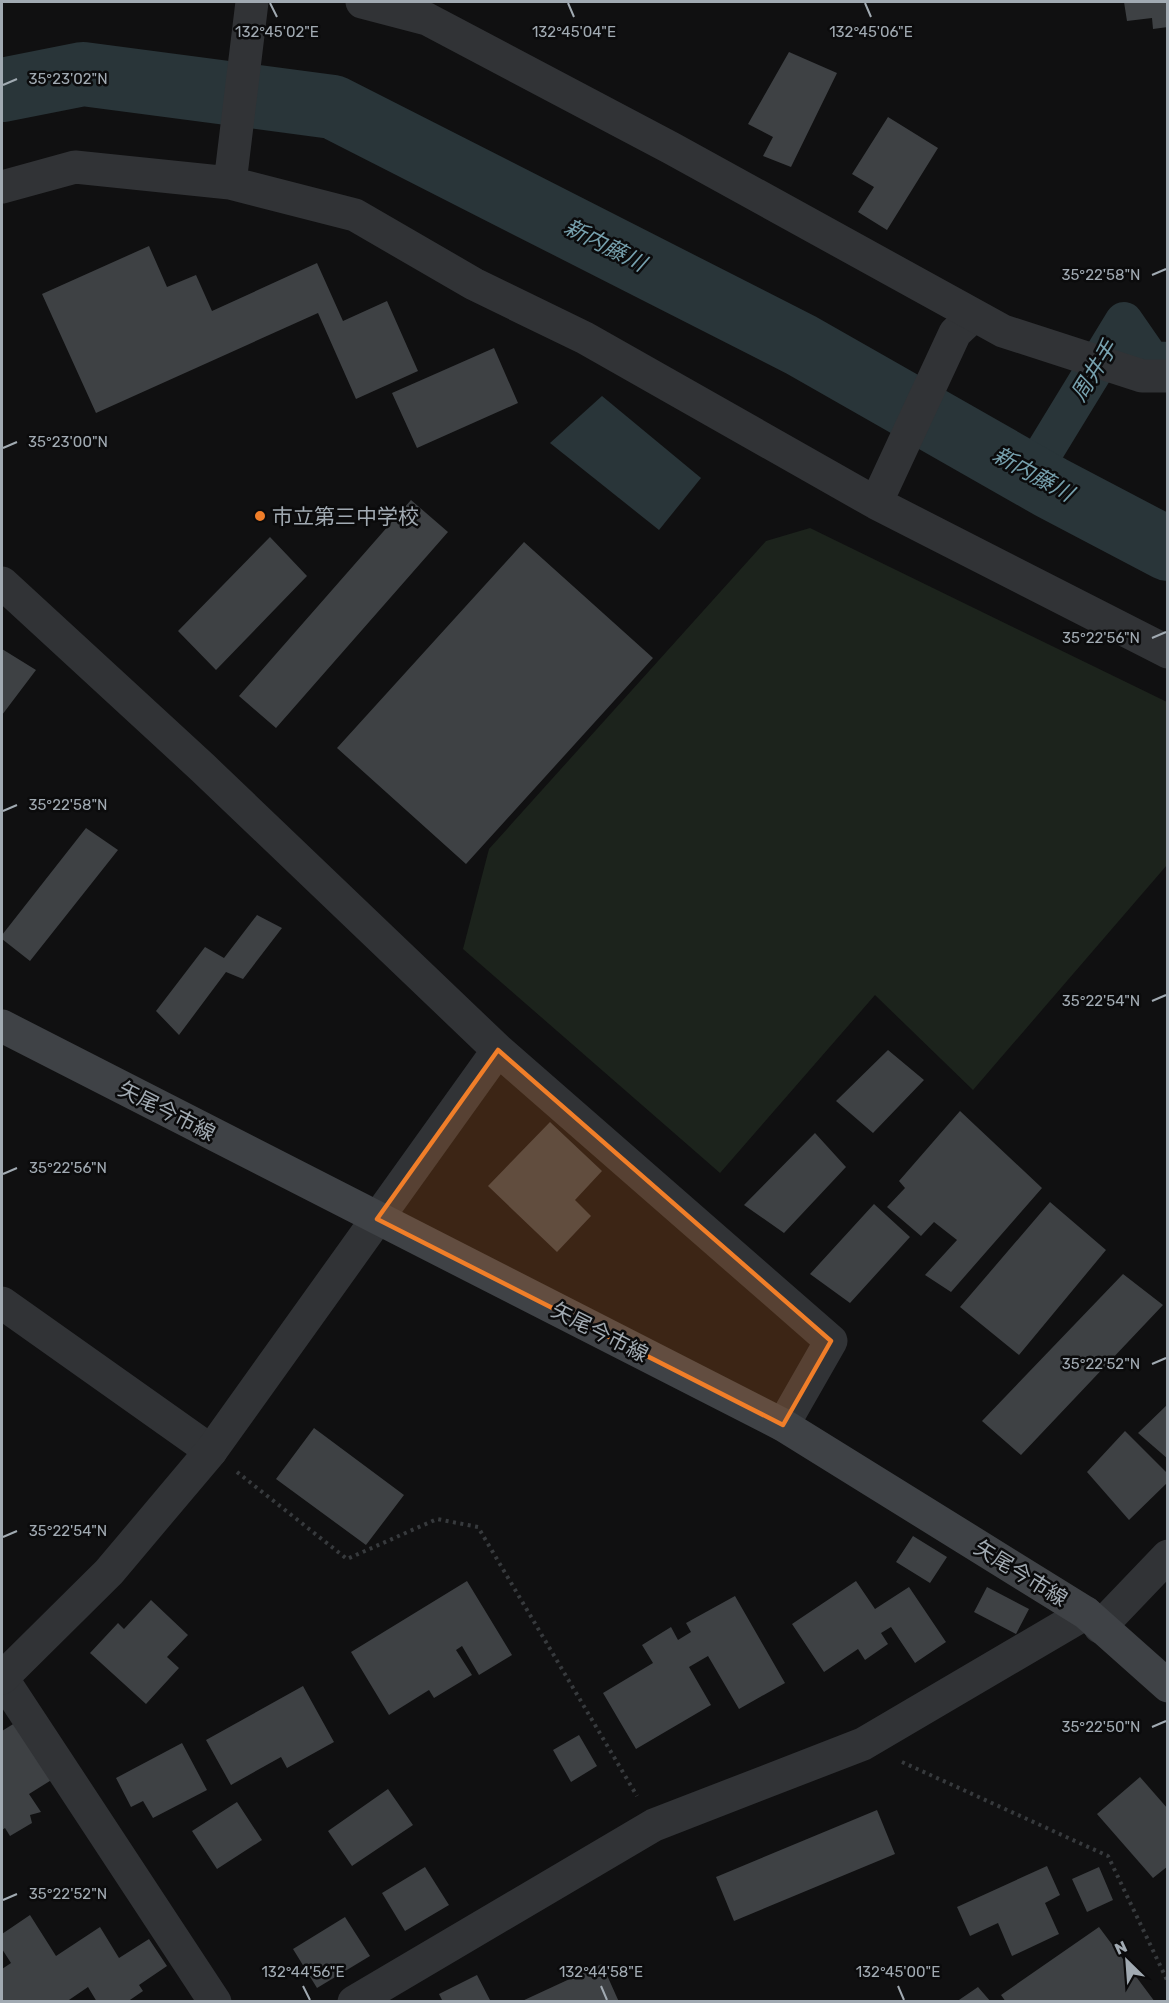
<svg xmlns="http://www.w3.org/2000/svg" width="1169" height="2003" viewBox="0 0 1169 2003" font-family="Rubik,'Noto Sans JP',sans-serif">
<style>
.green{fill:#1c231c}
.water{fill:#293539}
.lines{fill:none;stroke-linecap:round;stroke-linejoin:round}
.canal{stroke:#293539;stroke-width:38}
.river{stroke:#293539;stroke-width:64}
.building{fill:#3e4144}
.path{stroke:#373a3d;stroke-width:4;stroke-dasharray:3 4.5;stroke-linecap:butt}
.minor{stroke:#313336;stroke-width:33}
.tertiary{stroke:#313336;stroke-width:33}
.secondary{stroke:#3f4246;stroke-width:33}
.marked{fill:#f07e29;fill-opacity:0.2;stroke:#f07e29;stroke-width:4.5;stroke-linejoin:round}
.ticks{fill:none;stroke:#a1aab2;stroke-width:2}
.poi-dot{fill:#f07e29;stroke:#0b0b0c;stroke-width:2}
.labels{text-anchor:middle;dominant-baseline:central;stroke-width:5;stroke-linejoin:round;paint-order:stroke}
.poi-label{font-size:21px;fill:#a1aab2;stroke:#0b0b0c;text-anchor:start}
.street-label{font-size:21px;fill:#a1aab2;stroke:#0b0b0c}
.water-label{font-size:22px;font-style:italic;fill:#77a1ae;stroke:#0b0b0c}
.ticks-label{font-size:15px;text-anchor:middle;fill:#a1aab2;stroke:#0b0b0c;stroke-width:5;stroke-linejoin:round;paint-order:stroke}
</style>
<rect width="100%" height="100%" fill="#101011"/>
<path class="green" d="M810,528L1167,702V865L973,1090L875,995L720,1173L463,949L489,849L766,541Z"/>
<path class="water" d="M602,396L701,478L659,530L550,443Z"/>
<g class="lines">
<path class="canal" d="M1030,475L1124,321L1151,360L1168,361"/>
<path class="river" d="M2,90L83,74L333,107L801,345L1052,488L1168,549"/>
</g>
<path class="building" d="M1124,2H1168V27L1153,29L1152,18L1127,21Z
M789,52L837,73L791,167L763,156L773,137L748,124Z
M888,117L938,148L887,230L858,212L874,187L852,174Z
M149,246L167,287L196,275L212,311L317,263L343,321L387,301L418,371L356,399L318,313L96,413L42,294Z
M494,348L518,403L417,448L392,393Z
M411,500L448,532L276,728L239,696Z
M270,537L307,576L216,670L178,631Z
M524,542L653,658L466,864L337,748Z
M2,649L36,670L2,715Z
M86,828L118,850L30,961L2,939V935Z
M257,915L282,928L243,979L226,972L179,1035L156,1011L205,947L224,958Z
M888,1050L924,1080L873,1133L836,1101Z
M960,1111L1042,1188L951,1292L925,1275L957,1240L934,1222L921,1236L887,1207L905,1188L899,1181Z
M550,1122L602,1171L575,1200L591,1216L557,1252L488,1186Z
M815,1133L846,1167L784,1233L744,1205Z
M1050,1202L1106,1250L1019,1355L960,1307Z
M874,1204L910,1237L850,1303L810,1274Z
M1123,1274L1163,1305L1021,1455L982,1421Z
M1168,1404V1459L1138,1433Z
M314,1428L404,1495L366,1545L276,1479Z
M1125,1431L1168,1474V1482L1129,1520L1087,1472Z
M913,1536L947,1557L930,1583L896,1562Z
M467,1581L512,1655L479,1675L462,1646L456,1650L472,1675L434,1698L429,1690L389,1715L351,1652Z
M856,1581L875,1609L909,1587L946,1642L915,1663L891,1627L881,1633L888,1644L865,1660L858,1649L824,1672L792,1624Z
M987,1587L1029,1609L1016,1634L974,1612Z
M735,1596L785,1683L739,1709L708,1656L689,1667L711,1705L636,1749L603,1693L653,1663L642,1645L671,1627L678,1640L691,1632L686,1623Z
M151,1600L188,1635L167,1657L179,1668L146,1704L90,1653L118,1623L124,1629Z
M303,1686L334,1742L287,1768L281,1757L231,1785L206,1740Z
M18,1721L53,1779L29,1794L41,1812L30,1815L32,1823L10,1836L5,1828L2,1830V1731Z
M579,1735L597,1766L571,1782L553,1750Z
M182,1743L207,1790L153,1818L143,1801L131,1807L116,1778Z
M1140,1777L1168,1809V1866L1153,1878L1097,1814Z
M388,1789L413,1825L352,1866L328,1831Z
M237,1802L262,1840L217,1869L192,1831Z
M877,1810L895,1854L734,1921L716,1877Z
M1047,1866L1060,1895L1045,1903L1059,1934L1012,1956L998,1923L970,1936L957,1907Z
M425,1867L449,1905L405,1931L382,1893Z
M1099,1867L1113,1900L1087,1912L1072,1879Z
M30,1915L56,1956L100,1927L119,1958L149,1939L167,1966L139,1985L143,1991L127,2002H97L88,1987L66,2002H2V1969L11,1963L2,1949V1934Z
M345,1917L370,1956L317,1988L293,1949Z
M1099,1927L1155,2002H1006L1001,1995Z
M602,1964L619,2002H520Z
M477,1975L491,2002H443L439,1994Z
M978,1987L991,2002H956Z"/>
<g class="lines">
<path class="path" d="M237,1472L347,1559L437,1519L478,1527L637,1796
M902,1762L1108,1856L1168,1982"/>
<path class="minor" d="M230,183L252,2
M2,187L75,167L230,183L355,215L474,284L585,338L876,503L1168,652
M876,503L955,333L973,316
M2,583L203,768L498,1050L831,1341L783,1425
M377,1219L498,1050
M2,1303L211,1451
M1100,1627L1168,1556
M2,1678L215,2002
M354,2002L654,1825L863,1744L1086,1613"/>
<path class="tertiary" d="M362,2L427,19L671,148L1003,331L1142,376H1168
M2,1678L109,1572L211,1451L377,1219"/>
<path class="secondary" d="M2,1026L783,1425L1086,1613L1168,1686"/>
</g>
<path class="marked" d="M498,1050L831,1341L783,1425L377,1219Z"/>
<path class="ticks" d="M270,3L277,17M568,3L574,17M865,3L871,17M3,85L17,79M1152,275L1166,269M3,448L17,442M1152,638L1166,632M3,811L17,805M1152,1001L1166,995M3,1174L17,1168M1152,1364L1166,1358M3,1537L17,1531M1152,1727L1166,1721M3,1900L17,1894M303,1986L310,2000M601,1986L607,2000M898,1986L904,2000"/>
<circle class="poi-dot" cx="260" cy="516" r="6"/>
<g class="labels">
<g class="poi-label">
<text x="272" y="516">市立第三中学校</text>
</g>
<g class="street-label">
<text transform="translate(167 1111) rotate(27)">矢尾今市線</text>
<text transform="translate(600 1332) rotate(27)">矢尾今市線</text>
<text transform="translate(1021 1573) rotate(32)">矢尾今市線</text>
</g>
<g class="water-label">
<text transform="translate(605 245) rotate(27)">新内藤川</text>
<text transform="translate(1094 371) rotate(-58)">周井手</text>
<text transform="translate(1033 474) rotate(29)">新内藤川</text>
</g>
</g>
<g class="ticks-label">
<text x="277" y="37">132°45'02"E</text>
<text x="574" y="37">132°45'04"E</text>
<text x="871" y="37">132°45'06"E</text>
<text x="68" y="84">35°23'02"N</text>
<text x="1101" y="280">35°22'58"N</text>
<text x="68" y="447">35°23'00"N</text>
<text x="1101" y="643">35°22'56"N</text>
<text x="68" y="810">35°22'58"N</text>
<text x="1101" y="1006">35°22'54"N</text>
<text x="68" y="1173">35°22'56"N</text>
<text x="1101" y="1369">35°22'52"N</text>
<text x="68" y="1536">35°22'54"N</text>
<text x="1101" y="1732">35°22'50"N</text>
<text x="68" y="1899">35°22'52"N</text>
<text x="303" y="1977">132°44'56"E</text>
<text x="601" y="1977">132°44'58"E</text>
<text x="898" y="1977">132°45'00"E</text>
</g>
<rect width="1169" height="2003" fill="none" stroke="#a1aab2" stroke-width="6"/>
<g transform="translate(1127 1961) rotate(335)" stroke="#0b0b0c" stroke-width="4.5" paint-order="stroke">
<path d="M0-4.5L10 22L0 15L-10 22Z" fill="#a1aab2"/>
<text y="-9" font-size="16" font-weight="bold" text-anchor="middle" fill="#a1aab2">N</text>
</g>
</svg>
